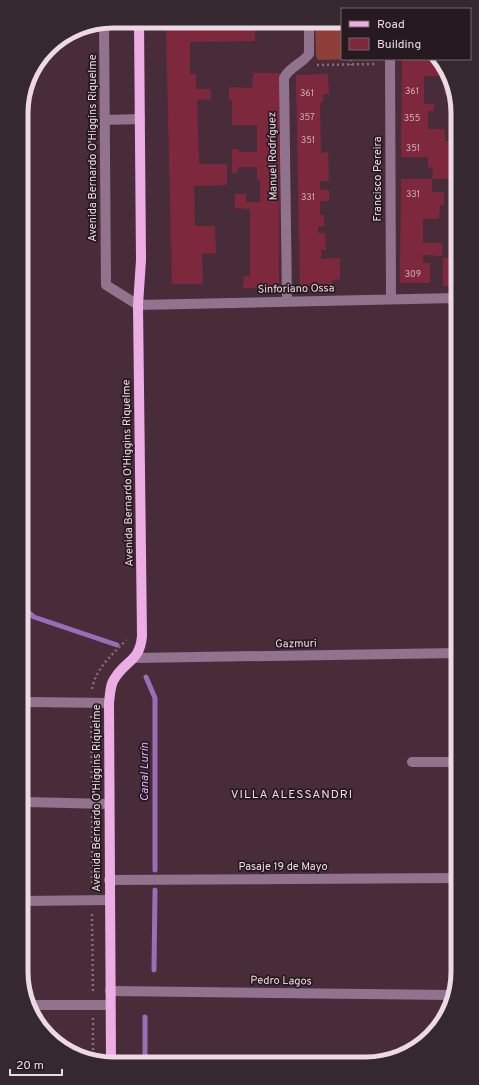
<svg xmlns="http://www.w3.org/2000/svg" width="479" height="1085" viewBox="0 0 479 1085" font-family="Overpass,sans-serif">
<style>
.green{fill:#8e3f37}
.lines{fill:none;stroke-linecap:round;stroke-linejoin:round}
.stream{stroke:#9a6db7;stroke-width:5}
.building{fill:#7e283d}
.path{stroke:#876e7a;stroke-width:2.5;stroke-dasharray:2 3;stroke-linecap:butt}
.minor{stroke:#91738d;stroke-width:10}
.major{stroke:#ecade4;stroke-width:10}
.labels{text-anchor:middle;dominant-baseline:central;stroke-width:3.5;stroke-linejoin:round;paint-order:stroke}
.number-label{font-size:9px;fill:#d0aeb9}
.street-label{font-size:11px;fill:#ecdae2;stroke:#26191f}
.water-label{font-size:12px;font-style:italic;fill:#deaffe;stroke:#26191f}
.neighbourhood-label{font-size:12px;letter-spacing:1px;fill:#ecdae2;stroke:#26191f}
.rim{fill:none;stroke:#ecdae2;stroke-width:5}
</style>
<rect width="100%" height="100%" fill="#492c3a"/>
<path class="green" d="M315,22L342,23V59H360L318,60L316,56Z"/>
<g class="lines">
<path class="stream" d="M23,608L34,617L117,645
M146,677L155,698V870
M154,970L155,890
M145,1062V1017"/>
</g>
<path class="building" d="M173,21L254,22L255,41L190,42V74H196V89H211V99L197,100L199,164H227V185L194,186L195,226H215L216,253L202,254L203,284H172L166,27H174Z
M402,59H429V62H439L455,89V94H444V76H424V104H434V111H428V129H445V141H453V125H455V179H432L433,168L428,167V157H401Z
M253,73H280L279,288H243L244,276H250V209L235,208V194H246V202H260V180H257V167H238L237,173H232V149H239V152H257V125H232V100H229V87L252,88Z
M328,74L329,94H323V102L320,103L321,153L328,152L329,181H320V190H329V201H320V215H324V226H318V233H325L326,250H321V259L340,258V279L332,280V285L300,286L296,75Z
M401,179H432V192H444V205H440L439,219H423V243H442V256L423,255V263H430V283H400Z
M443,258H455L456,286H443Z"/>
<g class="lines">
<path class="path" d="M338,22L342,27
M351,59V65
M317,65L376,64
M92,689C96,668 112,655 126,640
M91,716L92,791
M92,816V887
M92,914L93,993
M93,1018V1061"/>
<path class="minor" d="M104,23L106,285L138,305L456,298
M390,59L391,298
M105,120L140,119
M287,301L284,78C289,67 302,64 309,54V22
M135,658L457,653
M27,702L109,703
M412,762H457
M26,802L109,804
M109,880L457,878
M24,901L109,900
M110,991L451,995
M30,1005H110"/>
<path class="major" d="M111,1062L109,703C110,695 110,684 115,678C126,660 140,661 142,636L138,305L141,260L139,21"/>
</g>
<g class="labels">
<g class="number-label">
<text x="412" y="91">361</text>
<text x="307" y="93">361</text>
<text x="307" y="117">357</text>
<text x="412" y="118">355</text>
<text x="308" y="140">351</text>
<text x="413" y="148">351</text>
<text x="413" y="194">331</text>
<text x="308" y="197">331</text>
<text x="413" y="274">309</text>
</g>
<g class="street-label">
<text transform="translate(93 148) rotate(-90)">Avenida Bernardo O'Higgins Riquelme</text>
<text transform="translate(273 156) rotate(-91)">Manuel Rodríguez</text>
<text transform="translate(378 179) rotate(-90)">Francisco Pereira</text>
<text transform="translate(296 289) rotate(-1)">Sinforiano Ossa</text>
<text transform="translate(128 473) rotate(-91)">Avenida Bernardo O'Higgins Riquelme</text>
<text transform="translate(296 644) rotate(-1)">Gazmuri</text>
<text transform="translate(97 798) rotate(-90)">Avenida Bernardo O'Higgins Riquelme</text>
<text x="283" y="867">Pasaje 19 de Mayo</text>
<text transform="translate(281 981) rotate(1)">Pedro Lagos</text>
</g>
<g class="water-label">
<text transform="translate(145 772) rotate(-90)">Canal Lurín</text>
</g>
<g class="neighbourhood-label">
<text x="292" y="795">VILLA ALESSANDRI</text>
</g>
</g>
<path d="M0 0H479V1085H0ZM113 28H366A85 85 0 0 1 451 113V972A85 85 0 0 1 366 1057H113A85 85 0 0 1 28 972V113A85 85 0 0 1 113 28Z" fill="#36282f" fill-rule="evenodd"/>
<path class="rim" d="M113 28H366A85 85 0 0 1 451 113V972A85 85 0 0 1 366 1057H113A85 85 0 0 1 28 972V113A85 85 0 0 1 113 28Z"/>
<rect x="341" y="8" width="130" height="52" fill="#26191f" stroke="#75666d"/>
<rect x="349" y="21" width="20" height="6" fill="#ecade4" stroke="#75666d"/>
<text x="377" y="28" font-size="12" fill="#ecdae2">Road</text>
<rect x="349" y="38" width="20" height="12" fill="#7e283d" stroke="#75666d"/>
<text x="377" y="48" font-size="12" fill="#ecdae2">Building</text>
<path d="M10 1069v6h52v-6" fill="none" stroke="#ecdae2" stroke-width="2"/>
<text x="16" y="1069" font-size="12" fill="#ecdae2" stroke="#26191f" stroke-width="3" paint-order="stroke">20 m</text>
</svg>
